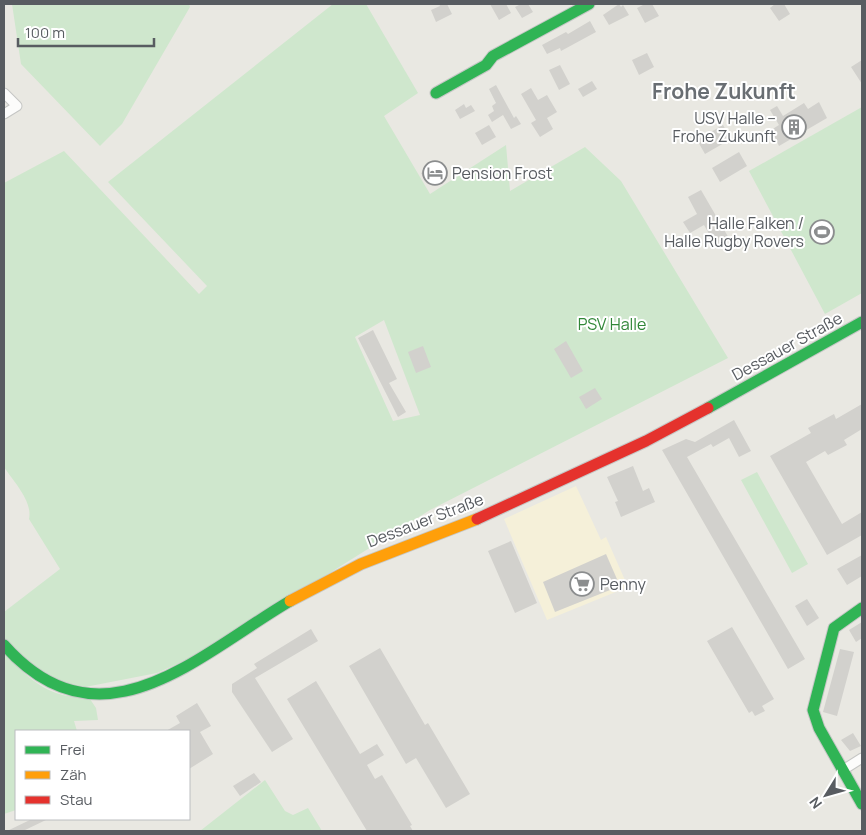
<svg xmlns="http://www.w3.org/2000/svg" width="866" height="835" viewBox="0 0 866 835" font-family="Manrope,sans-serif">
<style>
.commercial{fill:#f5f0d9}
.green{fill:#cfe7cd;fill-rule:evenodd}
.building{fill:#d2d1cd}
.lines{fill:none;stroke-linecap:round;stroke-linejoin:round}
.street-casing{stroke:#c5c6c4;stroke-width:11}
.fast-casing{stroke:#c6c7c6;stroke-width:13}
.slow-casing{stroke:#c6c7c6;stroke-width:13}
.jam-casing{stroke:#c6c7c6;stroke-width:13}
.street{stroke:#fcfcfb;stroke-width:9}
.fast{stroke:#30b455;stroke-width:11}
.slow{stroke:#ff9f0a;stroke-width:11}
.jam{stroke:#e5322d;stroke-width:11}
.labels{text-anchor:middle;dominant-baseline:central;stroke-width:4;stroke-linejoin:round;paint-order:stroke}
.poi-label{font-size:16px;fill:#585c61;stroke:#fff;text-anchor:end}
.park-label{font-size:16px;fill:#318738;stroke:#fff}
.street-label{font-size:16px;fill:#585c61;stroke:#fff}
.district-label{font-size:21px;font-weight:bold;fill:#696e73;stroke:#fff}
</style>
<rect width="100%" height="100%" fill="#e9e8e2"/>
<path class="commercial" d="M576,486L601,540L606,537L628,587L547,620L504,519Z"/>
<path class="green" d="M12,4H189L190,7L122,124L100,146L21,64Z
M333,4H366L418,93L384,116L430,194L506,145L510,191L585,147L621,181L728,358L430,510L204,652L157,673L80,688L31,672L4,638V612L60,569L29,519C33,501 13,481 4,467V183L64,151L199,294L207,286L108,182ZM384,320L420,415L393,421L355,337Z
M862,107V293L825,314L749,171Z
M757,472L808,564L792,573L741,480Z
M4,652C22,672 39,690 67,696C74,697 82,697 90,699L96,708L98,720L74,721L77,731H16V810L4,814Z
M265,780L285,811L293,815L308,808L322,831H200Z"/>
<path class="building" d="M439,4H447L452,14L436,22L431,10L440,6Z
M490,4H506L511,13L499,20Z
M521,4H528L533,12L522,18L515,7Z
M619,4L621,7L623,5L629,15L609,25L603,15Z
M645,4H652L659,16L645,23L637,8Z
M775,4H784L790,14L779,21L770,8Z
M590,21L596,32L561,51L560,48L547,54L542,45L566,32L568,34Z
M647,53L654,67L639,75L632,60Z
M862,60V84L851,67Z
M560,65L570,84L559,90L549,70Z
M592,81L597,89L583,97L578,89Z
M496,85L514,118L516,116L521,124L511,129L503,115L492,122L488,115L494,111L492,106L496,103L489,89Z
M531,88L538,100L547,95L557,112L547,118L553,129L540,137L531,123L536,120L521,94Z
M819,102L827,118L779,146L771,130L779,125L770,110L777,106L783,116L804,103L808,109Z
M464,104L466,108L471,105L475,111L460,119L455,110Z
M489,125L496,137L482,145L475,133Z
M723,125L731,139L705,154L697,140Z
M739,152L747,166L720,182L712,168Z
M442,162L448,173L427,183L421,173Z
M701,190L730,240L717,248L704,225L690,233L683,222L697,214L688,197Z
M373,330L397,379L389,383L406,412L398,417L358,338Z
M566,341L583,371L571,378L554,349Z
M423,346L431,367L416,373L408,352Z
M595,388L602,399L586,409L579,397Z
M862,404V429L844,440L847,445L828,455L825,451L806,462L842,524L862,512V535L827,555L770,456L811,433L808,428L834,414L836,419Z
M734,420L751,451L739,457L729,438L713,447L711,444L687,457L805,659L788,669L662,450L686,439L695,442Z
M633,466L643,491L649,488L655,502L621,517L615,502L618,501L607,477Z
M511,541L537,603L515,613L488,551Z
M606,554L620,586L555,612L543,582Z
M862,555V576L847,585L837,569Z
M807,599L819,618L807,626L795,606Z
M862,622V638L856,642L849,630Z
M732,627L774,699L762,706L765,711L755,716L752,711L749,713L707,641Z
M311,629L318,641L255,678L293,739L272,752L232,692V684L257,668L254,664Z
M380,648L425,725L428,723L470,794L446,808L416,758L406,764L349,666Z
M840,649L854,652L837,716L823,712Z
M316,681L360,754L377,744L384,755L367,765L375,779L382,775L412,825L410,826L413,831H367L287,699Z
M197,703L211,726L200,732L213,754L189,769V731H166L180,723L176,716Z
M853,733L861,746L850,751L841,740Z
M254,773L261,782L240,796L233,786Z
M32,819H48L23,831H7Z"/>
<g class="lines">
<g class="street-casing">
<path id="street" d="M4,93L17,106L4,114
M843,770L862,758"/>
</g>
<g class="fast-casing">
<path id="fast" d="M436,93L486,65L493,56L589,4
M708,408L862,322
M862,608L834,628L813,710L819,728L862,804
M4,645C101,754 198,655 290,601"/>
</g>
<g class="slow-casing">
<path id="slow" d="M290,601L361,564L477,519"/>
</g>
<g class="jam-casing">
<path id="jam" d="M477,519L646,441L708,408"/>
</g>
<use href="#street" class="street"/>
<use href="#fast" class="fast"/>
<use href="#slow" class="slow"/>
<use href="#jam" class="jam"/>
</g>
<defs>
<g id="building-ring" transform="scale(1.25)"><circle r="9.5" fill="#fff" stroke="#8b8d8e" stroke-width="1.5"/><path d="M-4-6H4V6H1V3H-1V6H-4ZM-2.5-4.3h1.7v1.8h-1.7ZM.8-4.3h1.7v1.8H.8ZM-2.5-1h1.7V.8h-1.7ZM.8-1h1.7V.8H.8Z" fill="#8b8d8e"/></g>
<g id="hotel-ring" transform="scale(1.25)"><circle r="9.5" fill="#fff" stroke="#8b8d8e" stroke-width="1.5"/><path d="M-6-4.5h1.5V1H6V5H4.5V3h-9V5H-6ZM-4 0a1.8 1.8 0 1 1 3.6 0ZM.5 0V-2.5h3Q6-2.5 6 0Z" fill="#8b8d8e"/></g>
<g id="stadium-ring" transform="scale(1.25)"><circle r="9.5" fill="#fff" stroke="#8b8d8e" stroke-width="1.5"/><path d="M0-5a6.5 5 0 1 0 0 10a6.5 5 0 1 0 0-10ZM-3.5-1.8h7v3.6h-7Z" fill="#8b8d8e"/></g>
<g id="supermarket-ring" transform="scale(1.25)"><circle r="9.5" fill="#fff" stroke="#8b8d8e" stroke-width="1.5"/><path d="M-6-5.5h2.5l.6 2H6L4.5 2H-2.5L-4.4-4H-6ZM-1.5 3.2a1.3 1.3 0 1 0 .1 0ZM3 3.2a1.3 1.3 0 1 0 .1 0Z" fill="#8b8d8e"/></g>
</defs>
<g fill-rule="evenodd">
<use href="#building-ring" x="794" y="127"/>
<use href="#hotel-ring" x="435" y="173"/>
<use href="#stadium-ring" x="822" y="232"/>
<use href="#supermarket-ring" x="582" y="584"/>
</g>
<g class="labels">
<g class="poi-label">
<text x="776" y="118">USV Halle –<tspan x="776" dy="18">Frohe Zukunft</tspan></text>
<text x="452" y="173" text-anchor="start">Pension Frost</text>
<text x="804" y="223">Halle Falken /<tspan x="804" dy="18">Halle Rugby Rovers</tspan></text>
<text x="600" y="584" text-anchor="start">Penny</text>
</g>
<g class="park-label">
<text x="612" y="324">PSV Halle</text>
</g>
<g class="street-label">
<text transform="translate(787 346) rotate(-29)">Dessauer Straße</text>
<text transform="translate(425 520) rotate(-21)">Dessauer Straße</text>
</g>
<g class="district-label">
<text x="724" y="91">Frohe Zukunft</text>
</g>
</g>
<rect width="866" height="835" fill="none" stroke="#585c61" stroke-width="10"/>
<rect x="15" y="730" width="175" height="90" fill="#ffffff" stroke="#bcbec0"/>
<rect x="25" y="746" width="25" height="8" fill="#30b455" stroke="#bcbec0"/>
<text x="60" y="755" font-size="15" fill="#585c61">Frei</text>
<rect x="25" y="771" width="25" height="8" fill="#ff9f0a" stroke="#bcbec0"/>
<text x="60" y="780" font-size="15" fill="#585c61">Zäh</text>
<rect x="25" y="796" width="25" height="8" fill="#e5322d" stroke="#bcbec0"/>
<text x="60" y="805" font-size="15" fill="#585c61">Stau</text>
<g transform="translate(826 795) rotate(233)" stroke="#ffffff" stroke-width="4" paint-order="stroke">
<path d="M0-4L9 19L0 12L-9 19Z" fill="#585c61"/>
<text y="-8" font-size="14" font-weight="bold" text-anchor="middle" fill="#585c61">N</text>
</g>
<path d="M18 38v8h136v-8" fill="none" stroke="#585c61" stroke-width="2.5"/>
<text x="25" y="38" font-size="15" fill="#585c61" stroke="#ffffff" stroke-width="4" paint-order="stroke">100 m</text>
</svg>
